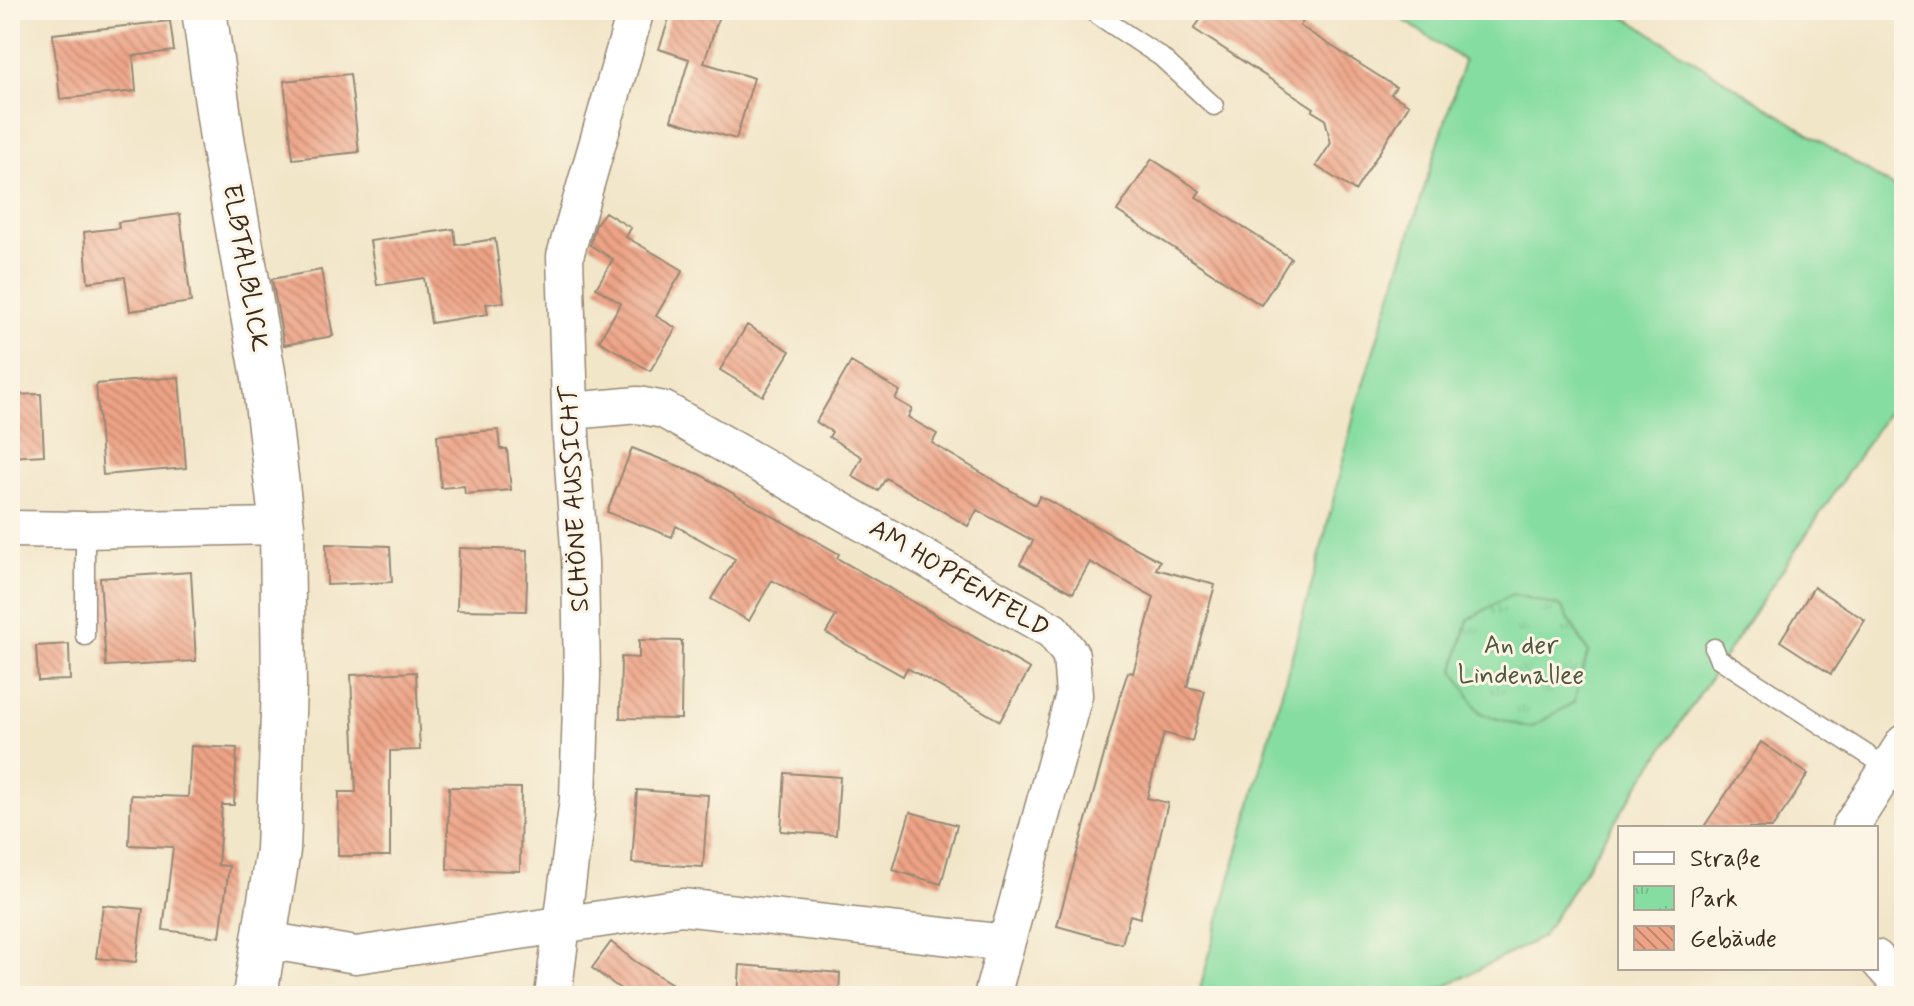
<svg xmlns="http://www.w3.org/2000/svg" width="1914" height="1006" viewBox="0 0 1914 1006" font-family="Mynerve,sans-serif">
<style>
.green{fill:#86dda1;stroke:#608460;stroke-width:2}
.park{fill:url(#park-tufts);stroke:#608460;stroke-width:2}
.building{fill:url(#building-back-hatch)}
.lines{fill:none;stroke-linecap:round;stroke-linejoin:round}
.lane-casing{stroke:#968874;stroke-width:21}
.street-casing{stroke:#968874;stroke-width:39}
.secondary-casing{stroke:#968874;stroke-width:47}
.lane{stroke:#fff;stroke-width:18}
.street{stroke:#fff;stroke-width:36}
.secondary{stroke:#fff;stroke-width:44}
.labels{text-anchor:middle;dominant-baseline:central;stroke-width:6;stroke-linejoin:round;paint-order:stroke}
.street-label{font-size:26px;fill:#3b2a1e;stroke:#fcf5e5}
.park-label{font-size:26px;fill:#4e573f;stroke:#fcf5e5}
</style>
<defs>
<pattern id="park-tufts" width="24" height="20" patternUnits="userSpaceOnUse" patternTransform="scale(2)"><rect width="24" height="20" fill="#86dda1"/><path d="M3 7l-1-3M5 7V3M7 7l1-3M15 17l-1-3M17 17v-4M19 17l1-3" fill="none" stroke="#75be8a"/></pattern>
<pattern id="building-back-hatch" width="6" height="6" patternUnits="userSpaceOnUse" patternTransform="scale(2)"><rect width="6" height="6" fill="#eda386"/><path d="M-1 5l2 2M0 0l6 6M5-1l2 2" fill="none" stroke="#c1856d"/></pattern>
</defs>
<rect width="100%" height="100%" fill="#fcf5e5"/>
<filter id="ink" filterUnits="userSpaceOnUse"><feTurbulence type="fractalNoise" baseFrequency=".0125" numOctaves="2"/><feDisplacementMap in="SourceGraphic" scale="16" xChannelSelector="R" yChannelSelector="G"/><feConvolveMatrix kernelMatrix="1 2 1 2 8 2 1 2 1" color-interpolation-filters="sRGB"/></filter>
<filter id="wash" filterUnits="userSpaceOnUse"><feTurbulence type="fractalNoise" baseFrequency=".006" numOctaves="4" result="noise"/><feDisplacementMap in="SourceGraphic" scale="32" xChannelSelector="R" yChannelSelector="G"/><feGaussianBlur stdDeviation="1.8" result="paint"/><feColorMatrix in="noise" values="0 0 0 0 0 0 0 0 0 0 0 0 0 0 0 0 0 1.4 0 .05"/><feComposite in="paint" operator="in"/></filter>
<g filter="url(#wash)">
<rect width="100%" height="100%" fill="#f2e6c9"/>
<path class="green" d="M1389,10H1614L1904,194V388L1625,806L1542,937L1426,996H1198L1320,554L1356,407L1464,61Z"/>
<path class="park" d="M1512,594L1562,607L1588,652L1574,702L1530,728L1480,714L1454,670L1468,620Z"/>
<g id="blocks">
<path class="building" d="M672,10H721L704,63L754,78L736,139L671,120L689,59L659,49Z
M1207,10H1287L1303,21L1300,26L1396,87L1391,94L1409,105L1355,191L1316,166L1331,143L1325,119L1312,111L1314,108L1194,29Z
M170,21L174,51L133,56L136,91L60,99L53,34Z
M350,74L359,152L293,159L284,81Z
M1152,159L1200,191L1196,197L1291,258L1261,305L1117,211Z
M605,212L631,228L626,237L683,270L656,316L676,328L650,371L599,341L621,303L596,288L613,259L590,245L596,224Z
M180,214L191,302L130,311L125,277L88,282L84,232L119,228L118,222Z
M454,229L456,245L495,239L504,302L486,304L488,314L431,323L424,278L377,285L370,241Z
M321,270L333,336L284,345L272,279Z
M747,325L790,351L763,396L720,370Z
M851,362L900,391L895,399L912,409L908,417L937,434L932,443L1035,505L1040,496L1160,561L1156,569L1215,585L1187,687L1205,691L1192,741L1164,733L1147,798L1168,803L1140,918L1130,915L1122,944L1057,926L1121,693L1128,672L1133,673L1154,597L1090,562L1073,593L1020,564L1033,541L977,510L968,526L886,478L878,491L852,476L862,457L829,437L832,432L816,422Z
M179,377L186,468L103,475L96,384Z
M41,394L44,455L10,457V395Z
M498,430L500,449H507L511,490L465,494L464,486L441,488L437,435Z
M632,448L699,474L839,554L837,558L1030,669L1000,721L907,668L903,676L826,633L836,616L772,580L749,621L711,599L735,559L676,526L672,537L607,512Z
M326,544L390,546L392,582L327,585Z
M459,548L528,550L526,611L457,610Z
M191,572L196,661L106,666L100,578Z
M1814,587L1865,620L1831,674L1780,641Z
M639,640L682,641L681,719L620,718L621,657L639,658Z
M69,644L70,680L38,681L36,646Z
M416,672L420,750L390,751V856H338L339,792H356L351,675Z
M1761,742L1808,774L1791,801L1772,828H1703Z
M191,746L237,748L234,805H222L218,865L229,866L220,937L163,930L173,847L129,845L131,795L188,797Z
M785,773L840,777L836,835L781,831Z
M449,787L521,788L520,871L447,869Z
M637,790L708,795L703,867L632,863Z
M910,812L957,825L941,884L893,870Z
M103,905L143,909L136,962L96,958Z
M611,942L636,962L692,996H630L592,968Z
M740,965L840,973L839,996H738Z"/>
</g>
</g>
<g filter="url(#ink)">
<use href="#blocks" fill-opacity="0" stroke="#968874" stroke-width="2"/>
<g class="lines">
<g class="lane-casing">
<path id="lane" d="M1090,10L1161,57L1214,106
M85,636V530
M1714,648L1718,658L1888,768"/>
</g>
<g class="street-casing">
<path id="street" d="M571,411L638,405L664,410L1053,631L1071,655L1074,695L992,996
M10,529L85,530L282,526
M1850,828L1904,743
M265,940L356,955L682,907L1006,943
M1876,958L1904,989
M553,996L578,799L582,677L580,561L571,437L565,256L636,10"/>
</g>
<g class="secondary-casing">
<path id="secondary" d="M204,10L222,138L264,378L282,526L284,687L278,850L255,996"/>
</g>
<use href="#lane" class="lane"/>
<use href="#street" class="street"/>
<use href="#secondary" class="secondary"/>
</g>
</g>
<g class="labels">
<g class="street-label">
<text transform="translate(245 268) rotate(80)">ELBTALBLICK</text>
<text transform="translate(575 499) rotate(-93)">SCHÖNE AUSSICHT</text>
<text transform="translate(959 579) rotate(31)">AM HOPFENFELD</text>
</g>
<g class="park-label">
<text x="1521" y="646">An der<tspan x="1521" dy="30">Lindenallee</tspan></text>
</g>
</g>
<rect width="1914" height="1006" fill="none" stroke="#fcf5e5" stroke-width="40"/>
<rect x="1618" y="826" width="260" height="144" fill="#fcf5e5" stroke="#afa495" stroke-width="2"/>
<rect x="1634" y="852" width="40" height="12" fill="#ffffff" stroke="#afa495" stroke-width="2"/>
<text x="1690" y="866" font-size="24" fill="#3b2a1e">Straße</text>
<rect x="1634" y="886" width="40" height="24" fill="url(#park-tufts)" stroke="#afa495" stroke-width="2"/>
<text x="1690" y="906" font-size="24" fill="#3b2a1e">Park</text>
<rect x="1634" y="926" width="40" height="24" fill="url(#building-back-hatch)" stroke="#afa495" stroke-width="2"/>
<text x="1690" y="946" font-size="24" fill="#3b2a1e">Gebäude</text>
</svg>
